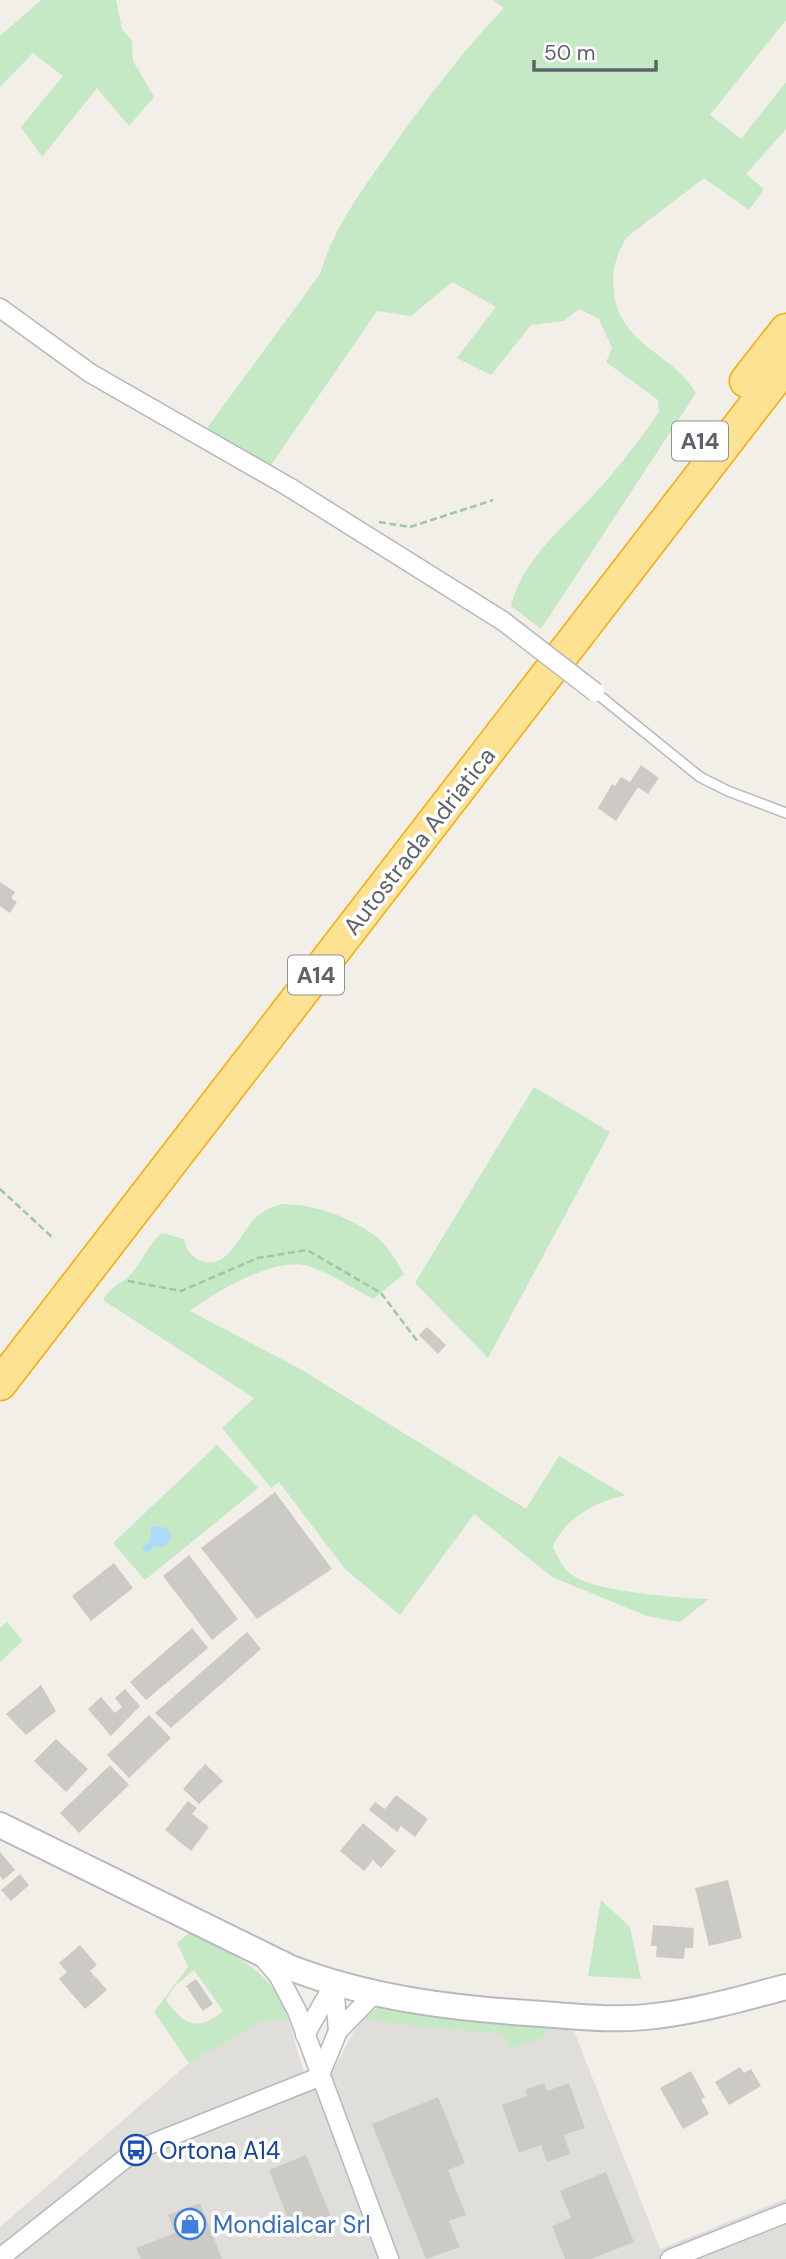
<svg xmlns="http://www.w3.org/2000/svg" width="786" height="2259" viewBox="0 0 786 2259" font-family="'DM Sans',sans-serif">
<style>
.industrial{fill:#e0deda}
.green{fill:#c5e8c5;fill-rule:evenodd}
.water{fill:#aadaff}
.building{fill:#cccac5}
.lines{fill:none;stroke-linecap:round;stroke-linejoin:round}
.service-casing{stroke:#b5b8bc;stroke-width:12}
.minor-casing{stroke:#b5b8bc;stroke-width:21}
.secondary-casing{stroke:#b6babf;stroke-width:28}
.motorway-casing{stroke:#f9ab00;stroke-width:35}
.path{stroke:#9cc7a9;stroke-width:2.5;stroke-dasharray:7 3.5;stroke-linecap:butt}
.service{stroke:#fff;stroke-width:9}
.minor{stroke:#fff;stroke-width:18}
.secondary{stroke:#fff;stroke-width:24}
.motorway{stroke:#fde293;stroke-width:32}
.minor-bridge-casing{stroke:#b5b8bc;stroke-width:21;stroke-linecap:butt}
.minor-bridge{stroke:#fff;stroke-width:18}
.labels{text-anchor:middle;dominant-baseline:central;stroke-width:7;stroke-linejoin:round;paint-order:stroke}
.shield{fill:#fff;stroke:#8f9295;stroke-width:2}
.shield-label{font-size:23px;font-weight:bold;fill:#5f6368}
.street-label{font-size:24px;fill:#5f6368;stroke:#fff}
.transit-label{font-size:24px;fill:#164399;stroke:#fff;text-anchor:start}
.shop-label{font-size:24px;fill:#366cbe;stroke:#fff;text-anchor:start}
</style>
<rect width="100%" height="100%" fill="#f1efe8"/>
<path class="industrial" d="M383,2005L574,2031L660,2249L786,2199V2259H0V2227L189,2063L264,2021L289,2020L303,2070L329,2078L361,2018Z"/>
<path class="green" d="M41,0H116L122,29L132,41L133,61L154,97L129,126L97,88L42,157L21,127L63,76L33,53L0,87V36Z
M493,0H786V20L710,115L741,139L786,82V129L746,174L764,189L749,210L704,178L627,237C615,256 611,273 614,294C622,347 672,352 696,393L541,629L511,606C523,555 574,519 607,480C626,458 643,435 659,412L658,400L606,362L612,348L599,319L579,309L564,321L531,325L491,375L457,358L496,307L452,282L411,316L377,311L269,468L204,432L320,274C334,226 365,186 394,145C428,97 463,51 504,8Z
M534,1087L610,1132L488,1358L415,1283Z
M283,1204C314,1204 354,1218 379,1239C389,1248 397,1262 404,1274L373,1299C354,1289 324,1269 304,1265C272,1259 215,1292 190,1311L302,1370L526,1509L559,1456L625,1495C596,1502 564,1518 553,1547C559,1559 564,1571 575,1577C600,1592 679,1598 709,1599L680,1622L647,1616L552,1577L474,1514L400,1615L345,1569L279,1482L271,1488L222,1428L254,1398L103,1300C115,1282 121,1285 131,1274C143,1261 148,1244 162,1233L184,1239C187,1260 211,1271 228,1254C249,1232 248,1212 283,1204Z
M217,1445L258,1488L145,1580L113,1543Z
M7,1622L23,1641L0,1662V1628Z
M601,1900L630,1927L641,1979L588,1976Z
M190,1932C236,1958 270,1966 289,2020L264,2021L189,2063L154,2012L188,1967L177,1943ZM194,1970L223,2011C198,2033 183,2024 166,2000L174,1987Z
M383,2005L551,2028L542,2038L509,2049L503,2034L396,2024L361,2018Z"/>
<path class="water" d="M152,1526L167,1528L171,1538L165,1546H155L146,1553L142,1548L150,1541Z"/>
<path class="building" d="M641,765L659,778L648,794L638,787L616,821L598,808L612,784L615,786L621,777L630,782Z
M0,882L15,892L11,898L17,902L10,913L0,906Z
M427,1327L446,1345L438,1354L419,1335Z
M275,1492L332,1569L257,1619L201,1548Z
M189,1555L238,1619L212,1640L163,1576Z
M114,1563L133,1588L91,1621L72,1596Z
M192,1628L208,1648L146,1700L130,1682Z
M247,1632L261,1649L171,1728L155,1713Z
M41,1685L56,1711L26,1735L6,1714Z
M125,1689L140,1706L111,1736L88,1709L101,1697L115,1713L122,1707L115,1698Z
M149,1715L171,1738L129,1778L107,1755Z
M56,1739L88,1769L66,1792L34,1761Z
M205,1764L223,1781L199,1804L183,1789Z
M110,1765L129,1785L79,1833L60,1813Z
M396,1795L428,1819L415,1837L401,1826L397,1832L369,1810L375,1802L385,1809Z
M188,1801L197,1808L192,1814L209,1827L191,1851L165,1830Z
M363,1823L396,1851L381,1868L373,1860L364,1871L340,1851Z
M0,1852L15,1870L3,1880L0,1876Z
M20,1874L29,1885L11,1901L1,1890Z
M728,1880L742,1938L709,1946L695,1888Z
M653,1925L694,1928L693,1948H685L684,1959L656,1957L657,1946H651Z
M80,1945L97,1965L90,1971L107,1990L85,2009L59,1979L67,1972L59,1963Z
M196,1979L213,2004L203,2011L186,1986Z
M740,2067L744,2073L751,2069L761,2086L729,2105L715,2082Z
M691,2071L705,2097L701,2099L709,2114L683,2129L660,2088Z
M544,2083L547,2091L569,2083L585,2128L564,2135L570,2154L547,2162L541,2145L519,2153L502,2105L527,2096L525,2090Z
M438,2097L465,2163L448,2170L466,2215L449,2221L460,2247L426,2259L372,2124Z
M306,2155L333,2222L295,2237L269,2170Z
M606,2172L634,2242L591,2259H565L552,2226L571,2218L560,2191Z
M200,2203L222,2259H141L136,2248L175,2233L168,2215Z"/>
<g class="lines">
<g class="service-casing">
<path id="service" d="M595,692L700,777L728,791L786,813"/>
</g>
<g class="minor-casing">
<path id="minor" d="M0,308L90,373L289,487L503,621
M264,1959L278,1975L297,2011L389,2259
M334,1984L338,2031
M305,2035L334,1984
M0,2258L136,2150L319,2077L338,2031L375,1993
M670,2259L786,2213"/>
</g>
<g class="secondary-casing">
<path id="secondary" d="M0,1825L291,1968C372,1999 457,2009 543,2014C581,2017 618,2021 655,2016C700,2011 743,1998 786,1987"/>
</g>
<g class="motorway-casing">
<path id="motorway" d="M746,381L786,330
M0,1384L786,365"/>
</g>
<path class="path" d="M379,522L410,527L493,500
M0,1189L53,1238
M128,1281L181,1291L258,1258L307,1250L381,1293L418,1342"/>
<use href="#service" class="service"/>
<use href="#minor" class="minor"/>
<use href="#secondary" class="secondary"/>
<use href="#motorway" class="motorway"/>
<g class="minor-bridge-casing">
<path id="minor-bridge" d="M503,621L595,692"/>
</g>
<use href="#minor-bridge" class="minor-bridge"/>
</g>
<defs>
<g id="bus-ring" transform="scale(1.575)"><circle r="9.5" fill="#fff" stroke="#1a4fb4" stroke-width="1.5"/><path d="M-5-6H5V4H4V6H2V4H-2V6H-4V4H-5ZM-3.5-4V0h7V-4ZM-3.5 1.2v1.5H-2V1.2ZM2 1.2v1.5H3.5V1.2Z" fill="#1a4fb4"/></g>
<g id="shop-ring" transform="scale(1.575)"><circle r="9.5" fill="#fff" stroke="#3f7fe0" stroke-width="1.5"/><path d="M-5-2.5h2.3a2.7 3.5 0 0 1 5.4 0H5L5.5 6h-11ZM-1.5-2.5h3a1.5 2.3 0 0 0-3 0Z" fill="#3f7fe0"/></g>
</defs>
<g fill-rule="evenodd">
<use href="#bus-ring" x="136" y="2150"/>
<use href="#shop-ring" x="190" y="2224"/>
</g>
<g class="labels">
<g class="shield">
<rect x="672" y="421.5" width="56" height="39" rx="5"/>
<rect x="288" y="955.5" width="56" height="39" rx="5"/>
</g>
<g class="shield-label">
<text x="700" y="441">A14</text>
<text x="316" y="975">A14</text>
</g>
<g class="street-label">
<text transform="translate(419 841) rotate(-52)">Autostrada Adriatica</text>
</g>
<g class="transit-label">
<text x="159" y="2150">Ortona A14</text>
</g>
<g class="shop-label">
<text x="213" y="2224">Mondialcar Srl</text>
</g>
</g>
<path d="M534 60v10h122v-10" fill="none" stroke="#5f6368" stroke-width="3.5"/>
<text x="544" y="60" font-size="21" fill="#5f6368" stroke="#ffffff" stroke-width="5" paint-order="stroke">50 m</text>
</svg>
